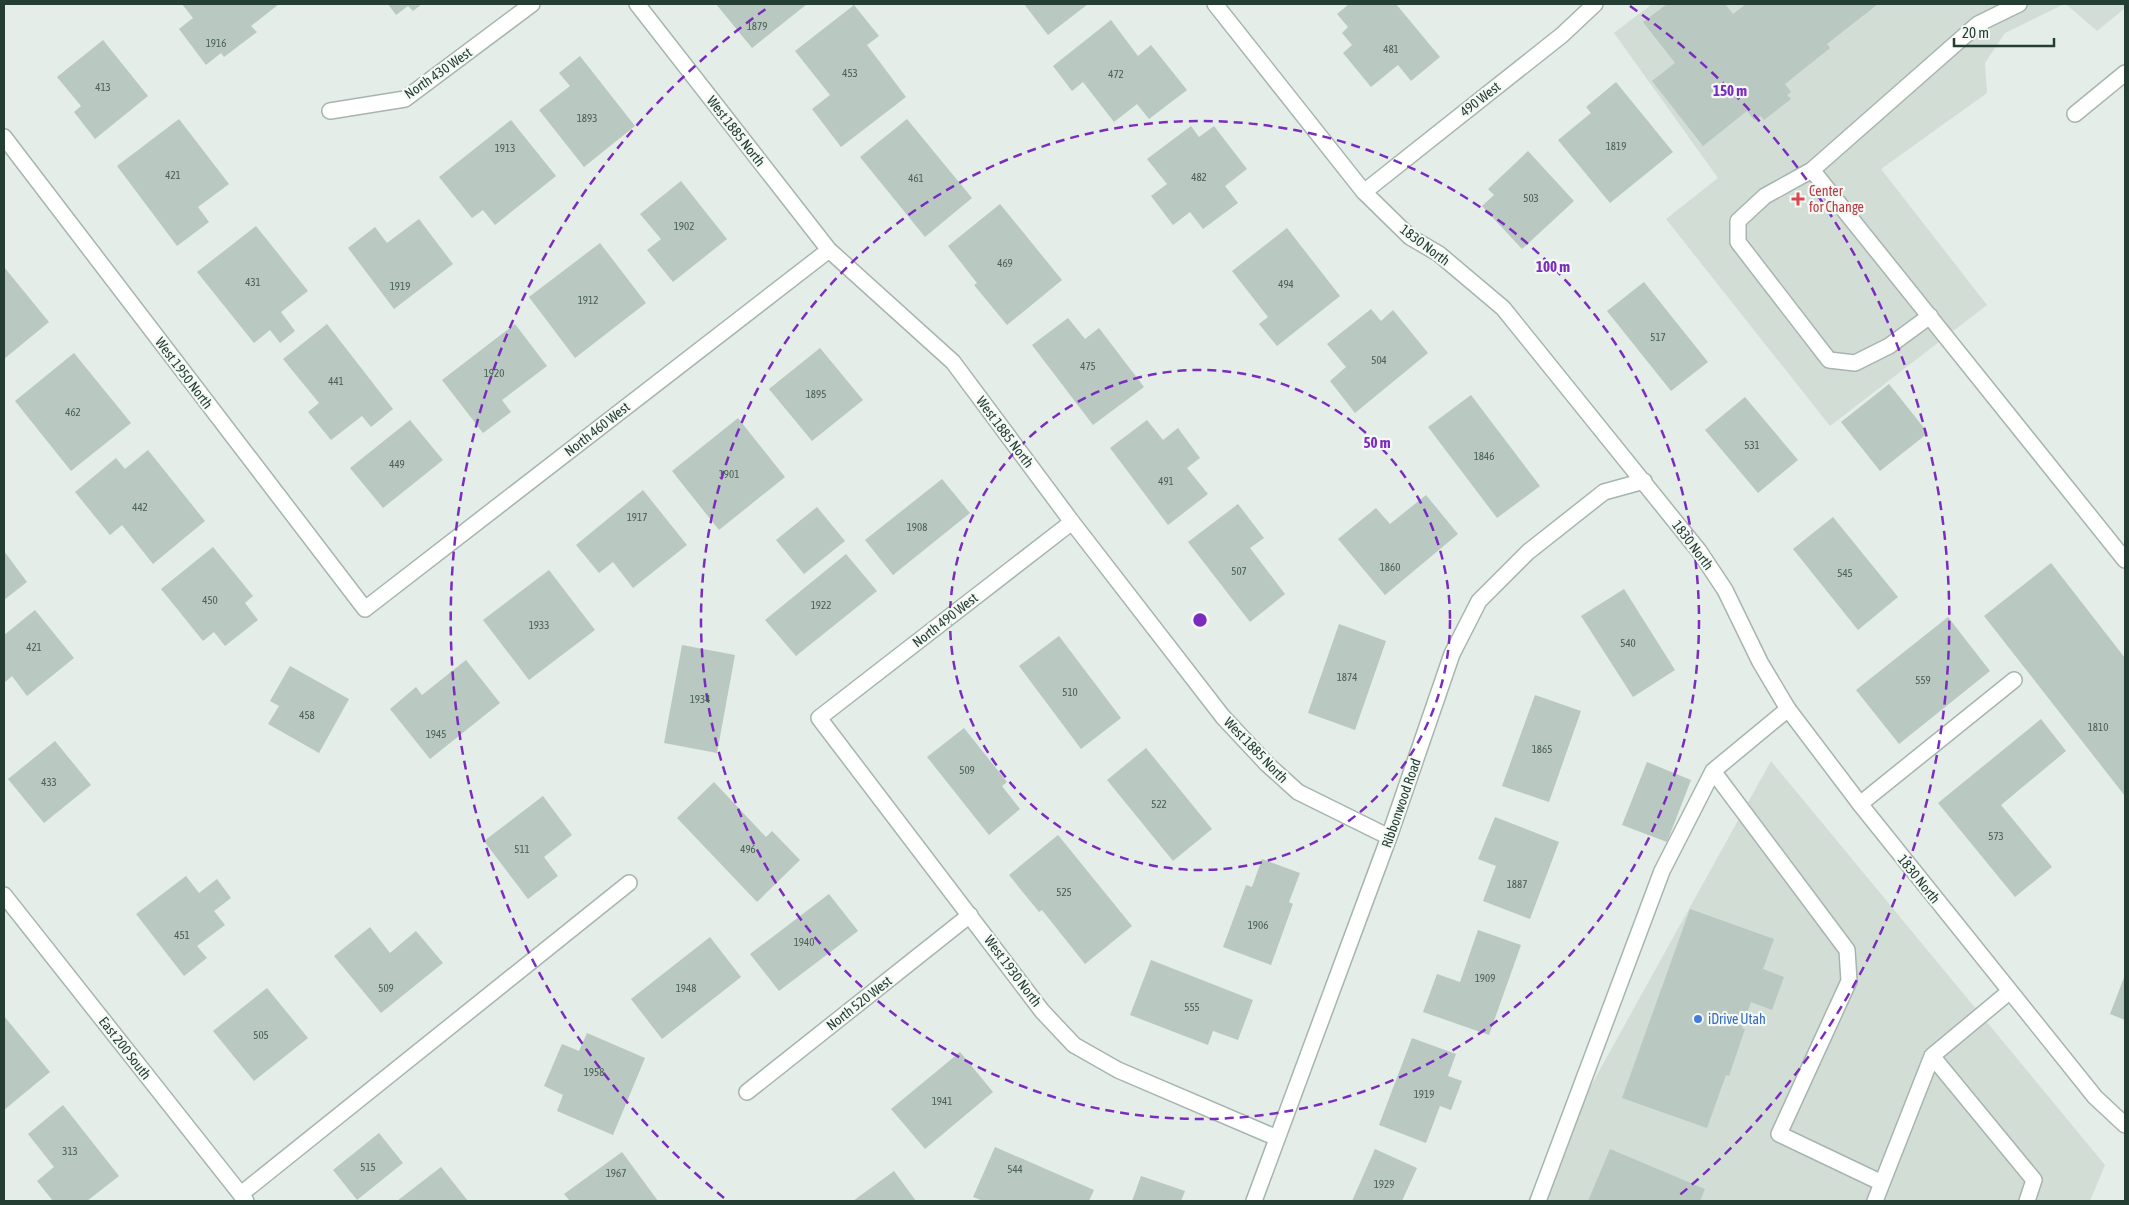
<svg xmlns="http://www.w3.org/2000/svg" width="2129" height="1205" viewBox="0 0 2129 1205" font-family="'Asap Condensed',sans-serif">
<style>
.built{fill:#d2ddd6}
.building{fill:#b9c8c0}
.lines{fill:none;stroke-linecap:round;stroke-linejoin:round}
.service-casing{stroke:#a7b5ae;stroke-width:18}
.minor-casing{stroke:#a7b5ae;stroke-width:18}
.tertiary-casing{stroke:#a7b5ae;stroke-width:18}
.service{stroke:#fff;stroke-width:15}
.minor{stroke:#fff;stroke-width:15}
.tertiary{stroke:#fff;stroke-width:15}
.ring{fill:none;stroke:#7b2cbf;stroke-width:2.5;stroke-dasharray:9 6}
.health-dot{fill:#e0444e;stroke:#f4f9f6;stroke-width:2}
.shop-dot{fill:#3f7fe0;stroke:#f4f9f6;stroke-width:2}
.labels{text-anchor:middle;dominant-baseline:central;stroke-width:4.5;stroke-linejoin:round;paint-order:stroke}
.number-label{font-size:11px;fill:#496056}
.street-label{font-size:14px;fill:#243e33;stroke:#f4f9f6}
.health-label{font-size:14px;fill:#be3a42;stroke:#f4f9f6;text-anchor:start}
.shop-label{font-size:14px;fill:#366cbe;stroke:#f4f9f6;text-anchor:start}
.centre{fill:#7b2cbf;stroke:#f4f9f6;stroke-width:2.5}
.ring-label{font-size:15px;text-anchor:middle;font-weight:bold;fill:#7b2cbf;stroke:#f4f9f6;stroke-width:4.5;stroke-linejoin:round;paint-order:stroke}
</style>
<rect width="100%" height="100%" fill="#e4ede8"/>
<path class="built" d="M1652,4H2064L2005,33L1985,63L1987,93L1881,169L1987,305L1830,426L1666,219L1718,178L1614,33Z
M2066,4H2125V8L2097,31Z
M1771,761L2105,1165L2090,1201H1527Z"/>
<path class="building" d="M182,4H279L251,26L257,32L224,57L221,53L206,65L179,29L193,18Z
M388,4H422L413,11L408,6L396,15Z
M716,4H807L752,48Z
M1024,4H1088L1048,35Z
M1349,4H1396L1440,57L1411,81L1398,65L1371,87L1343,53L1352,45L1342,33L1348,27L1337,14Z
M1667,4H1725L1733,14L1746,4H1878L1827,44L1830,48L1785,84L1791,92L1787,95L1791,99L1764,120L1761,116L1754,120L1747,111L1703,146L1652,81L1675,63L1643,22Z
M854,5L879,36L867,45L906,97L841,147L812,109L830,95L795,51Z
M1111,20L1138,56L1151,45L1187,90L1149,119L1137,104L1114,122L1083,82L1072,91L1053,66Z
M103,40L148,96L95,139L74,112L81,106L57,77Z
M580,56L635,126L584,167L539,110L570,86L559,73Z
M1616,82L1673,152L1610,203L1558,140L1591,113L1586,107Z
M179,119L229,184L198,207L209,222L177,246L117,166Z
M907,119L972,198L925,237L860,157Z
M511,120L556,176L495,225L483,210L472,218L439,177Z
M1191,126L1199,137L1214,126L1247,169L1225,186L1238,203L1203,229L1190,212L1173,225L1151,196L1167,184L1147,159Z
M1528,151L1574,201L1522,249L1482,206L1494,195L1488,189Z
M681,181L727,239L673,282L647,250L661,239L640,214Z
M1000,204L1062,280L1007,325L974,285L977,283L948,246Z
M419,219L453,264L394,309L348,248L375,227L387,243Z
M256,226L308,291L281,312L295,331L280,343L270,330L254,343L197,272Z
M1287,228L1340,296L1277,346L1259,324L1268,317L1232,271Z
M600,243L646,303L575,358L529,297Z
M4,267L49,322L4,359Z
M1644,282L1708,362L1671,391L1607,311Z
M1371,309L1381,321L1393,310L1428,353L1355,413L1330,381L1346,367L1327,344Z
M1068,318L1085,339L1099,328L1144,387L1093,425L1032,345Z
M327,324L393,409L371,427L362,416L331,440L308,412L319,403L283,359Z
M515,324L547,366L502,400L511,412L483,433L442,380Z
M820,348L863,400L812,441L769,389Z
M74,353L131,423L71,471L15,401Z
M1889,384L1928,433L1880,471L1841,422Z
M1471,395L1540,486L1497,518L1428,427Z
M1745,397L1798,460L1758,493L1705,430Z
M738,418L785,477L719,530L672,471Z
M410,420L443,460L383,508L350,468Z
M1147,420L1163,440L1178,428L1200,458L1187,468L1208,494L1168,525L1110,448Z
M148,450L205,521L153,564L122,525L110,535L75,492L116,458L125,469Z
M942,479L970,513L893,575L865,540Z
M643,490L687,545L633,588L613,562L599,573L576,545Z
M1426,495L1458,534L1385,595L1338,539L1376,508L1390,524Z
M1238,504L1264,538L1250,548L1285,594L1250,622L1188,542Z
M817,507L845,541L804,574L776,540Z
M1833,517L1898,597L1858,630L1793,549Z
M213,547L253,596L245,603L258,620L225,646L214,632L203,641L161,589Z
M4,551L27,582L4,600Z
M846,554L877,591L796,656L765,620Z
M2051,563L2125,658V796L1984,616Z
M549,570L595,630L529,680L483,620Z
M1624,589L1675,670L1633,697L1581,616Z
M35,610L74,658L27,696L12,676L4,683V635Z
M1948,617L1990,671L1899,744L1856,690Z
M1339,624L1386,641L1355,730L1308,713Z
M1059,636L1121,718L1081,749L1019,666Z
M682,645L735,655L717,753L664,743Z
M466,660L500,703L430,759L390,709L416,687L422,695Z
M290,666L349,699L319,753L268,724L279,706L270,701Z
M1535,695L1581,711L1549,802L1502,786Z
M2041,719L2066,751L2001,805L2052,867L2015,897L1938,803Z
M964,728L1007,782L1002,786L1020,809L989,835L927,757Z
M55,741L91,785L44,823L8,779Z
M1146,748L1212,829L1173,861L1107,780Z
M1647,762L1691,780L1667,842L1622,825Z
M714,782L766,837L772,831L800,860L757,902L677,818Z
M543,796L572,835L544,857L558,876L528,899L484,841Z
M1495,817L1559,842L1530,919L1483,901L1496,866L1478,859Z
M1058,835L1132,926L1085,964L1042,910L1039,912L1009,875Z
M1262,859L1300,873L1289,902L1293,904L1271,965L1223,947L1246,885L1252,887Z
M186,876L199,893L217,879L231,898L214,911L225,925L197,946L207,958L184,976L136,914Z
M829,894L858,931L779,991L750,954Z
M1690,909L1774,939L1763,969L1784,977L1772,1010L1751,1002L1742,1028L1745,1029L1729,1076L1726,1075L1707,1128L1622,1098Z
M370,927L390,953L416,931L443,963L381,1013L334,956Z
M1478,930L1521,945L1489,1035L1423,1012L1437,974L1460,982Z
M710,937L741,977L662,1039L631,999Z
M1151,960L1253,1000L1238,1040L1213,1031L1208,1045L1130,1015Z
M2125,975V1020L2110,1014Z
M267,988L308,1038L254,1081L213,1031Z
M4,1016L50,1072L4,1110Z
M587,1033L645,1058L613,1135L557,1111L563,1095L544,1086L562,1044L579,1051Z
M1412,1038L1456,1054L1448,1076L1462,1081L1451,1110L1440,1106L1426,1143L1379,1125Z
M960,1052L993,1092L925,1149L891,1109Z
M63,1105L119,1176L87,1201H53L37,1181L54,1167L28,1134Z
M379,1133L403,1163L357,1200L333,1170Z
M995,1147L1094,1190L1089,1201H983L973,1197Z
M1375,1149L1417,1168L1402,1201H1352Z
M1610,1149L1705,1189L1700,1201H1588Z
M622,1152L658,1201H570L564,1194Z
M441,1167L468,1201H397Z
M894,1171L916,1201H853Z
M1141,1176L1185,1191L1181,1201H1132Z"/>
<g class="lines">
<g class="service-casing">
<path id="service" d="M2019,4L1978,24L1812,170L2125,560
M2075,114L2125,73
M1812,170L1765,196L1738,221V242L1829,360L1855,363L1889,346L1930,316
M1713,771L1847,950L1849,981L1779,1134L1882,1183
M1860,804L2014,680
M2009,992L1932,1056L2034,1180L2027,1201
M241,1194L629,883
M1538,1201L1662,871L1713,771L1788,709
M1875,1201L1932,1056"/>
</g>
<g class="minor-casing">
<path id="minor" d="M637,4L829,250L953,362L1072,522L1223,717L1267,764L1298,792L1389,837
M1215,4L1364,192L1410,237L1439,254L1503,308L1699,551L1725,590L1760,662L1788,709L1860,804L2095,1097L2125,1125
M330,111L405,99L532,4
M4,137L365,609L829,250
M1364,192L1562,35L1595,4
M1072,522L819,718L1042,1011L1074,1045L1118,1070L1277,1138
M747,1092L970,915
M1254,1201L1389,837L1452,654L1479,601L1528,552L1604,492L1644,481"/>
</g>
<g class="tertiary-casing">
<path id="tertiary" d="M4,895L246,1201"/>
</g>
<use href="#service" class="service"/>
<use href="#minor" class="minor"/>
<use href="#tertiary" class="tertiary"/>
</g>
<g class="ring">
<circle cx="1200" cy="620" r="250"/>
<circle cx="1200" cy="620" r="499"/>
<path d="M724 1198A749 749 0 0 1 770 6M1630 6A749 749 0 0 1 1676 1198"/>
</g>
<path class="health-dot" d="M1795.5 191.5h5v5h5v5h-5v5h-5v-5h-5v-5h5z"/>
<circle class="shop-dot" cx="1698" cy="1019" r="5"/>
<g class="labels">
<g class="number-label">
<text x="757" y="26">1879</text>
<text x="216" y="43">1916</text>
<text x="1391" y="49">481</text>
<text x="850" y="73">453</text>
<text x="1116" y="74">472</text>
<text x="103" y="87">413</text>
<text x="587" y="118">1893</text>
<text x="1616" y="146">1819</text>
<text x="505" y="148">1913</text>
<text x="173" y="175">421</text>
<text x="1199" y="177">482</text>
<text x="916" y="178">461</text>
<text x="1531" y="198">503</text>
<text x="684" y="226">1902</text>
<text x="1005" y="263">469</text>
<text x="253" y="282">431</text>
<text x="1286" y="284">494</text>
<text x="400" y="286">1919</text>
<text x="588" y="300">1912</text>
<text x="1658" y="337">517</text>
<text x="1379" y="360">504</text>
<text x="1088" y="366">475</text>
<text x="494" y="373">1920</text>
<text x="336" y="381">441</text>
<text x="816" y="394">1895</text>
<text x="73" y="412">462</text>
<text x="1752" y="445">531</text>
<text x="1484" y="456">1846</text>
<text x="397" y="464">449</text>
<text x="729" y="474">1901</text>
<text x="1166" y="481">491</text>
<text x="140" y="507">442</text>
<text x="637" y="517">1917</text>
<text x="917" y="527">1908</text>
<text x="1390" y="567">1860</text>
<text x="1239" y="571">507</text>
<text x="1845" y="573">545</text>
<text x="210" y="600">450</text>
<text x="821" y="605">1922</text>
<text x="539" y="625">1933</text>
<text x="1628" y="643">540</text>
<text x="34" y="647">421</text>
<text x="1347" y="677">1874</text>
<text x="1923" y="680">559</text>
<text x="1070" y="692">510</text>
<text x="700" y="699">1934</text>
<text x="307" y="715">458</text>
<text x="2098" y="727">1810</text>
<text x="436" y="734">1945</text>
<text x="1542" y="749">1865</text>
<text x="967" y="770">509</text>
<text x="49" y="782">433</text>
<text x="1159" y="804">522</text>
<text x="1996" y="836">573</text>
<text x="522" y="849">511</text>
<text x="748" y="849">496</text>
<text x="1517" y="884">1887</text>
<text x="1064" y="892">525</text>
<text x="1258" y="925">1906</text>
<text x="182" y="935">451</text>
<text x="804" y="942">1940</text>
<text x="1485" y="978">1909</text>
<text x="386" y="988">509</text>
<text x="686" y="988">1948</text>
<text x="1192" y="1007">555</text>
<text x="261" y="1035">505</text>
<text x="594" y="1072">1958</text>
<text x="1424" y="1094">1919</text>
<text x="942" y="1101">1941</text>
<text x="70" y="1151">313</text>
<text x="368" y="1167">515</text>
<text x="1015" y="1169">544</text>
<text x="616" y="1173">1967</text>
<text x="1384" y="1184">1929</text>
</g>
<g class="street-label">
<text transform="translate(438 73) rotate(-35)">North 430 West</text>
<text transform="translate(1480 99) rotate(-38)">490 West</text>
<text transform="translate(736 131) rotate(52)">West 1885 North</text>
<text transform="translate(1425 245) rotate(37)">1830 North</text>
<text transform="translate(184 373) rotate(53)">West 1950 North</text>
<text transform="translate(597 429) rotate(-38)">North 460 West</text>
<text transform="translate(1005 432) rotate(53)">West 1885 North</text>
<text transform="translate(1693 545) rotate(53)">1830 North</text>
<text transform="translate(945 620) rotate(-38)">North 490 West</text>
<text transform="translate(1256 750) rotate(46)">West 1885 North</text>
<text transform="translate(1401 803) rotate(-71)">Ribbonwood Road</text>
<text transform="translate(1919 879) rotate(51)">1830 North</text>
<text transform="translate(1013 971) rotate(53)">West 1930 North</text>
<text transform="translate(859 1003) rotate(-38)">North 520 West</text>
<text transform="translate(125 1048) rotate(52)">East 200 South</text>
</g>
<g class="health-label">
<text x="1809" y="191">Center<tspan x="1809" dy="16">for Change</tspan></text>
</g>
<g class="shop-label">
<text x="1708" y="1019">iDrive Utah</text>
</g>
</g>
<circle cx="1200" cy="620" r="8" class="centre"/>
<g class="ring-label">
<text x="1730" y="96">150 m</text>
<text x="1553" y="272">100 m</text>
<text x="1377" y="448">50 m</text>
</g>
<rect width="2129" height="1205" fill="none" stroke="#243e33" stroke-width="10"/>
<path d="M1954 38v8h100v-8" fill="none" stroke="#243e33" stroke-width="2.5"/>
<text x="1962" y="38" font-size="15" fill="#243e33" stroke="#f4f9f6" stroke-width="4" paint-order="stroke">20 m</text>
</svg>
